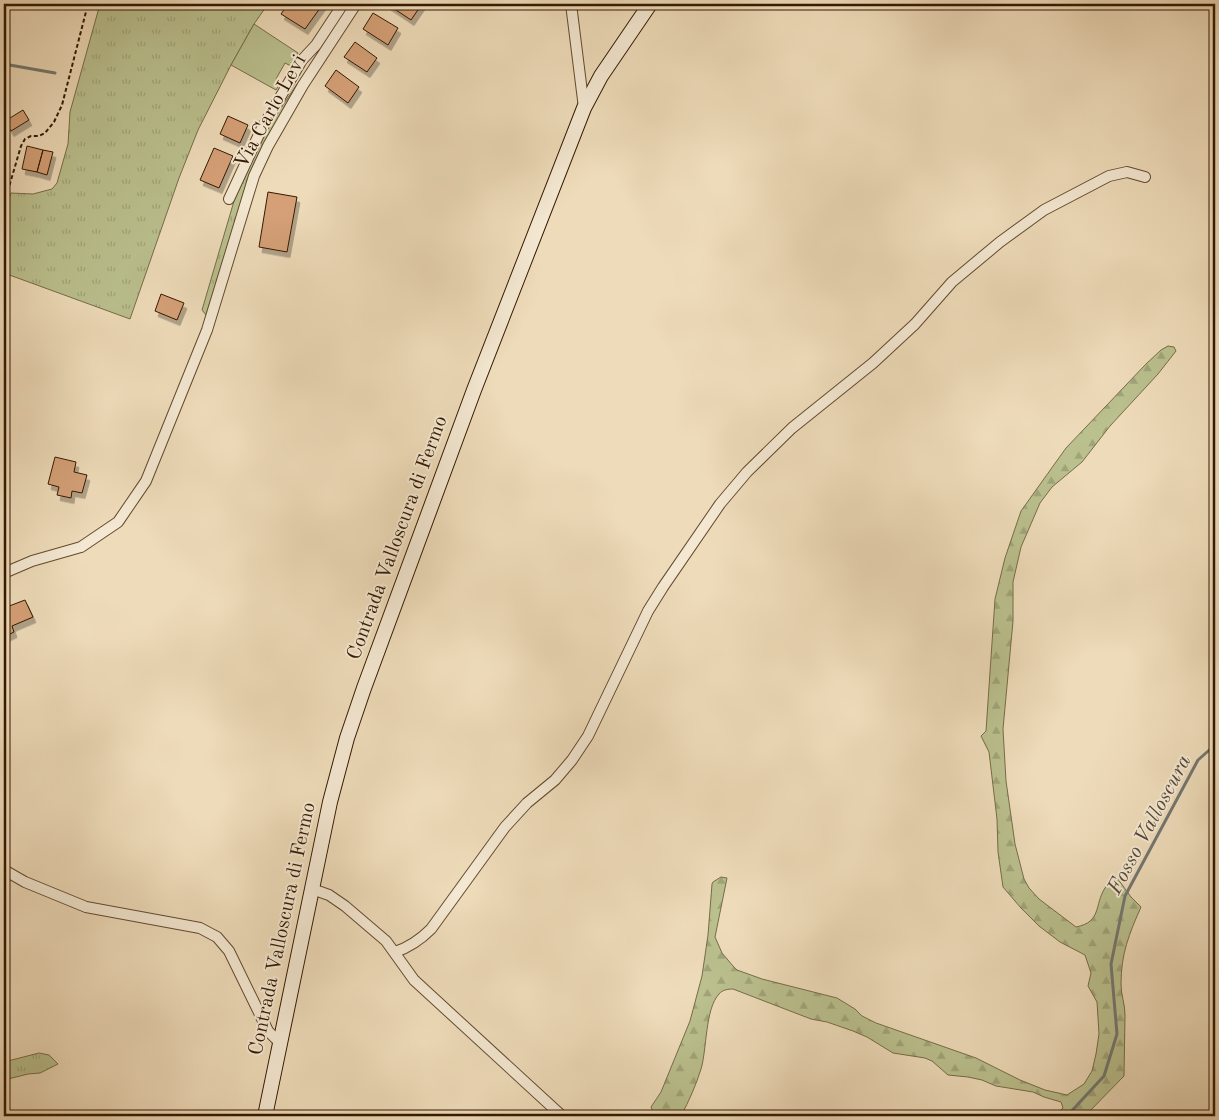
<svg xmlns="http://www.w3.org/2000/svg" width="1219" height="1120" viewBox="0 0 1219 1120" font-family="'Old Standard TT',serif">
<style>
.grass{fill:url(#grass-tufts);stroke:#776c48}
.forest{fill:url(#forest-firs);stroke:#776c48}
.green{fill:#bac08e;stroke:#776c48}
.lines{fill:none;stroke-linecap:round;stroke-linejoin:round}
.stream{stroke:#747871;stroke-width:3}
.building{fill:#d5a077;stroke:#341901;filter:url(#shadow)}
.street-casing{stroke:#624a2f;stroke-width:12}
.secondary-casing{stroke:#341901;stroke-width:16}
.path{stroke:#341901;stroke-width:2;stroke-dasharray:4 2.5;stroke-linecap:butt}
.street{stroke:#f4e8d2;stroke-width:10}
.secondary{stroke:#f4e8d2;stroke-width:14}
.labels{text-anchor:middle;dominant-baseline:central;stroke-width:4;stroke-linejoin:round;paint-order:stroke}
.street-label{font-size:20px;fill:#341901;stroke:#f4e8d2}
.water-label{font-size:21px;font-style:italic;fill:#544939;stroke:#f4e8d2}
</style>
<defs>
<pattern id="grass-tufts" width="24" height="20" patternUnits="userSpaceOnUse" patternTransform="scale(1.25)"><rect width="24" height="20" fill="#bac08e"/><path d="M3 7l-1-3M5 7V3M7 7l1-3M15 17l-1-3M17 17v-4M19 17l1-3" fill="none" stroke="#a0a479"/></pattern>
<pattern id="forest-firs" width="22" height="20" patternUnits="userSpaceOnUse" patternTransform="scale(1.25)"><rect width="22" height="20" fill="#bac08e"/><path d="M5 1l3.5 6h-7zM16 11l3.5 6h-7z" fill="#a0a479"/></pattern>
<filter id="shadow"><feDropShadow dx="3" dy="5.5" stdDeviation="0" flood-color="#0004"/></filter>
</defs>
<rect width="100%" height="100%" fill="#eedbb9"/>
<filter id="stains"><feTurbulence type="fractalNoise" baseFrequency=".004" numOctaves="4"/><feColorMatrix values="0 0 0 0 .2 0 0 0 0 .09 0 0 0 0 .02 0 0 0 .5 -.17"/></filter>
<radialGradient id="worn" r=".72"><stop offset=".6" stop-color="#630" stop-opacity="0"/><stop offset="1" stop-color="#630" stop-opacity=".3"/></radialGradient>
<path class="grass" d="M100,4H268L254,24L231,65L198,130L179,178L130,319L4,273V210L11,193L33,194L52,189L57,183L68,144L70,112Z
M297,84L293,97L251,175L206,315L202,310L234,201L265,132Z
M39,1053L49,1055L58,1064L40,1073L28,1074L4,1080V1062Z"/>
<path class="forest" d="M1168,346L1174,347L1176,351L1158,374L1110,426L1082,462L1052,487L1040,503L1021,547L1013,582V621L1003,729L1006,781L1015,844L1024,879L1029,888L1039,899L1076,927C1102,922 1094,905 1105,888C1108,883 1112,879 1115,875L1131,897L1141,907C1129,934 1121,954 1121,984C1121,995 1125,1004 1125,1015C1125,1035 1124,1056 1124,1076L1085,1116H1054L1063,1108L1061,1102L1044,1097L1033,1092L996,1086L982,1080L968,1077L948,1075L932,1061L925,1058L893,1053L867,1037L853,1031L827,1022L811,1019L733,989C728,989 722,990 719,994C705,1009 707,1049 701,1069C696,1085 689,1101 681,1116H655L651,1107L661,1092L690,1021L702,976L708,935L712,884L713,882L721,877L727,878L715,937L722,953L733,966L737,970L762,979L837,998L855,1009L862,1016L876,1023L976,1058L1020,1080L1045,1090L1067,1095L1084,1084L1092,1071L1096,1054L1099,1034L1097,1002L1088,986L1091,973L1085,955L1060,942L1039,926L1021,908L1003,887L998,852L997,819L989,752L981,736L986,731L995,599L1005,558L1021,511L1066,448L1146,364L1161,350Z"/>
<path class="green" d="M254,24L298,53L291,66L285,63L276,79L281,82L276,90L231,65Z"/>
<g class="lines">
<path class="stream" d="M4,64L55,73
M1067,1116L1104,1076L1117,1034L1111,964L1125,896L1198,760L1215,745"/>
</g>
<path class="building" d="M288,4H323L305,29L281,14Z
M387,4H422L411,20Z
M373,13L398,28L388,45L363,29Z
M355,42L377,58L367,72L344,57Z
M336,70L359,87L348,103L325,86Z
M23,110L29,120L11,131L5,121Z
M228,116L248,125L240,143L220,134Z
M27,146L43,150L37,172L22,169Z
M214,148L233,156L219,188L200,180Z
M43,150L53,152L47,175L37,172Z
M268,192L297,197L287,252L259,247Z
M161,294L184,303L177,320L155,311Z
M55,457L76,462L74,472L87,475L82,493L72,491L71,498L57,495L59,487L48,484Z
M25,600L33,617L12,626L14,632L4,637V617L7,616L4,608Z"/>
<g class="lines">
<g class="street-casing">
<path id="street" d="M571,4L584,108
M229,199L261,130L302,60L316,45L343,4
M4,573L32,561L81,547L118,522L146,481L207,330L254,176L268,146L303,85L356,4
M4,870L25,882L86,907L200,928L217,937L229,951L268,1031L280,1043
M312,889L329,895L345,906L386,941L414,980L562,1116
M395,952C410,947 420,940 431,929L505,827L527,803L555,780L572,760L588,736L648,611L663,587L720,504L747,472L792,428L873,363L915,324L952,282L1000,242L1044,210L1109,176L1127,172L1145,177"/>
</g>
<g class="secondary-casing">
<path id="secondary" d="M265,1116L330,802L347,738L364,688L474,390L584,108L601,76L650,4"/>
</g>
<path class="path" d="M4,204L21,146L25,139L31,136H39L45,133L54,122L62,105L88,4"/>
<use href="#street" class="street"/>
<use href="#secondary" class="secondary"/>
</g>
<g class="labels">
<g class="street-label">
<text transform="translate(271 112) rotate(-61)">Via Carlo Levi</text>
<text transform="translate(398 538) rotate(-70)">Contrada Valloscura di Fermo</text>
<text transform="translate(283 929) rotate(-78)">Contrada Valloscura di Fermo</text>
</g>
<g class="water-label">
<text transform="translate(1150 825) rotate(-62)">Fosso Valloscura</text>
</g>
</g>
<rect width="1219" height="1120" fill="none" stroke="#eedbb9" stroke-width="20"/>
<rect x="5" y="5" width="1209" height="1110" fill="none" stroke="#341901" stroke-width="2.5"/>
<rect x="10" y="10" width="1199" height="1100" fill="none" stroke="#341901"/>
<rect width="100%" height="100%" filter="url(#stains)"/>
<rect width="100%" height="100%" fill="url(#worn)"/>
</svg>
